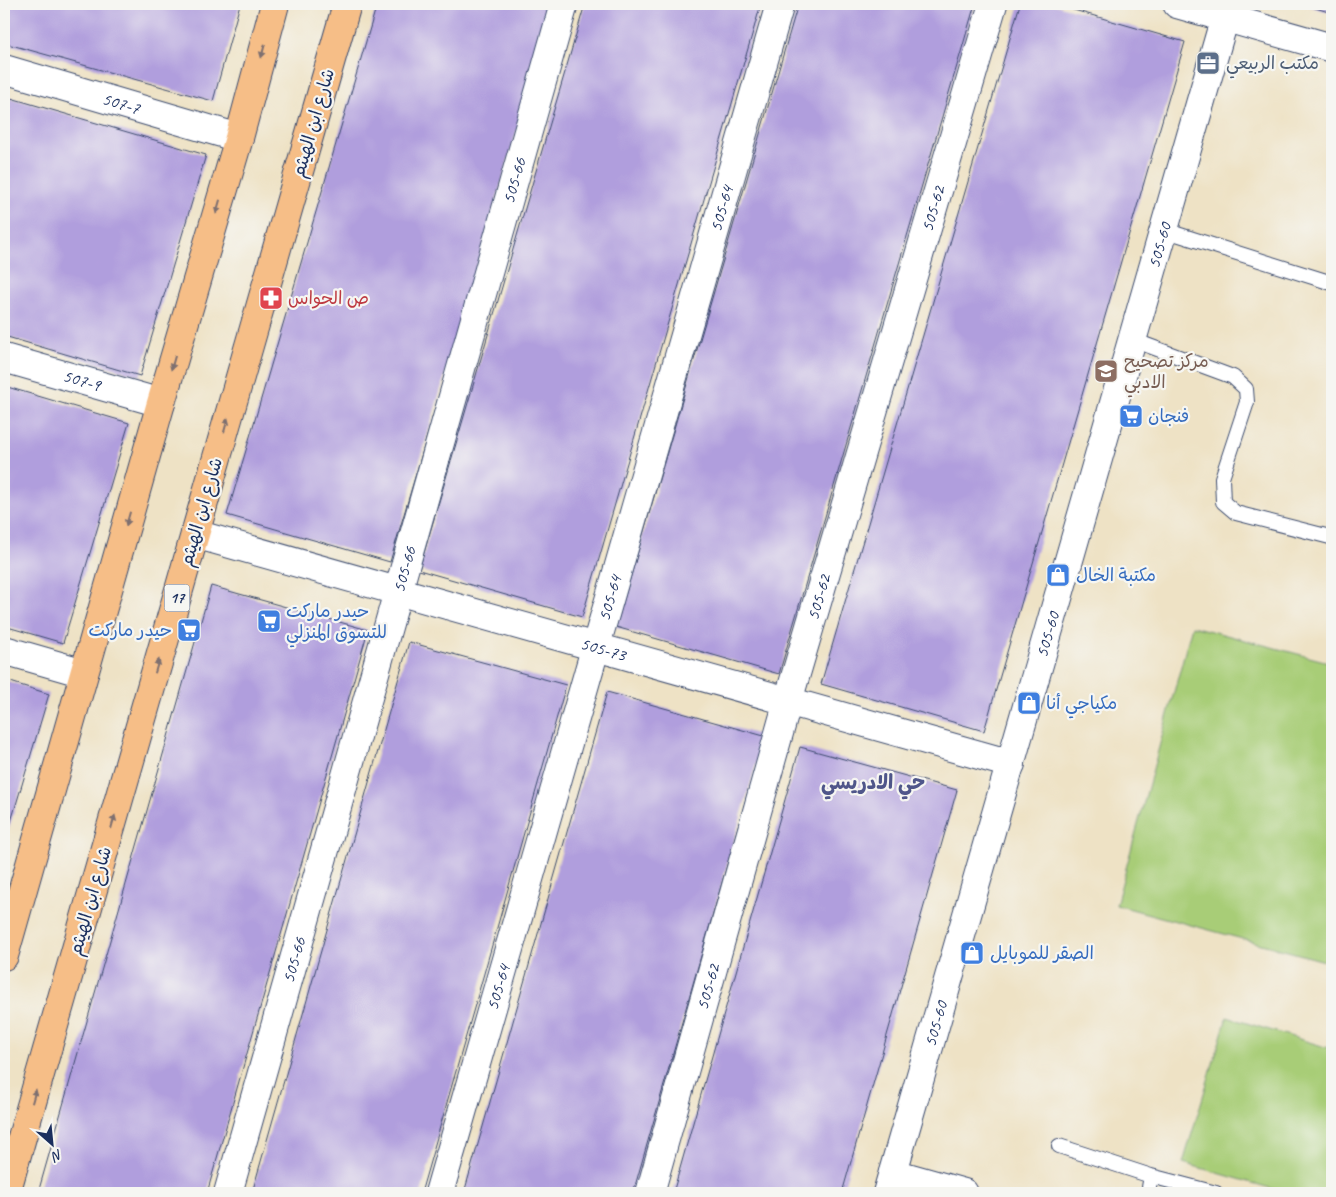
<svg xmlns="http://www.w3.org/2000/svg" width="1336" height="1197" viewBox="0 0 1336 1197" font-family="Caveat,'Playpen Sans Arabic',sans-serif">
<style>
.green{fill:#a8cd77;stroke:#627e6a}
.building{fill:#b09edd}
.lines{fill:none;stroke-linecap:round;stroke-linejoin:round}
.lane-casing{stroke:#3b4a6d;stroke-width:16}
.street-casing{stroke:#3b4a6d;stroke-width:30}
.primary-casing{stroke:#3b4a6d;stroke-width:30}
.lane{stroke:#fff;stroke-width:14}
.street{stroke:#fff;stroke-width:28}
.primary{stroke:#f6be87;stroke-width:28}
.oneway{fill:#7e6f70}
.labels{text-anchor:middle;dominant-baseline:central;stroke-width:4.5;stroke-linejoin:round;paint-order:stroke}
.shield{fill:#f6f6f2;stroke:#5d6b8a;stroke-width:1}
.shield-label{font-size:16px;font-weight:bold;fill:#1b2f5e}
.service-label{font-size:18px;fill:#4e5e75;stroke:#f6f6f2;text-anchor:start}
.street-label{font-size:18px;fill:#1b2f5e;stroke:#f6f6f2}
.health-label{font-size:18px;fill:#be3a42;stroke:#f6f6f2;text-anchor:start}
.education-label{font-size:18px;fill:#785e54;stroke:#f6f6f2;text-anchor:start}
.shop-label{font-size:18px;fill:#366cbe;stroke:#f6f6f2;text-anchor:start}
.quarter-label{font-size:20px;font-weight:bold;fill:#4f568a;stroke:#f6f6f2}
</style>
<rect width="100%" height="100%" fill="#f6f6f2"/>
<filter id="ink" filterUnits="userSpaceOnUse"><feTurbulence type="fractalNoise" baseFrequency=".02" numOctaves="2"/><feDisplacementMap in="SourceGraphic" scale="10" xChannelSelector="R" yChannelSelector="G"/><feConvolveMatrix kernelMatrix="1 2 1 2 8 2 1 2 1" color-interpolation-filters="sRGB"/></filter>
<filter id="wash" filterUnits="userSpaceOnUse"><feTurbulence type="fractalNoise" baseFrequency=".0096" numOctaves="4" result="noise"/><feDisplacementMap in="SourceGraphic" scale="20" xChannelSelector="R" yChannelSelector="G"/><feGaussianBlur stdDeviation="1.12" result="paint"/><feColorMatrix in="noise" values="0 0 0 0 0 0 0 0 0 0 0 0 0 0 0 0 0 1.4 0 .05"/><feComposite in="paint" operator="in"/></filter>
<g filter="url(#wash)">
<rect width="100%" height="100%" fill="#eee2c5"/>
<path class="green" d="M1192,626L1332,663V963L1116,905Z
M1227,1017L1332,1049V1193H1287L1183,1163Z"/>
<g id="blocks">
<path class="building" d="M4,4H240L213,101L4,43Z
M377,4H554L390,562L227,515Z
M585,4H761L582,617L419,570Z
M798,4H975L779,674L616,627Z
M1020,4H1053L1185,42L984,731L821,684Z
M1302,4H1332V13Z
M4,96L206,155L140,376L4,336Z
M4,386L129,423L63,643L4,626Z
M211,586L368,630L303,858L207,1193H38Z
M409,642L566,685L485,970L421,1193H252Z
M4,680L49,694L4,845Z
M607,692L764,736L666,1078L633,1193H464Z
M800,747L957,790L892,1018L842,1193H673Z"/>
</g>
</g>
<g filter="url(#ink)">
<use href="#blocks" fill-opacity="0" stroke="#3b4a6d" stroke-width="1"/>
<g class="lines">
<g class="lane-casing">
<path id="lane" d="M1164,230L1332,283
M1133,340L1233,377L1246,389L1247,402L1222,478L1223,502L1236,513L1330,537
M1059,1146L1151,1176L1216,1193
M1148,1193L1151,1176"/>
</g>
<g class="street-casing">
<g id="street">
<path d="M1177,4L1332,48"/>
<path id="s1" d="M4,69L239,138"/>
<path id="s2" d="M4,358L161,403"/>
<path id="s3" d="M195,534L1011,764"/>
<path d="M4,650L84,673"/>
<path d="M893,1173L964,1193"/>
<path id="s4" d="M228,1193L564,4"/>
<path id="s5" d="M439,1193L780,4"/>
<path id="s6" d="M650,1193L788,701L993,4"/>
<path id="s7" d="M887,1193L1225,17"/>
</g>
</g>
<g class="primary-casing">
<path id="primary" d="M4,956L161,403L239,138L275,4
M6,1193L347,4"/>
</g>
<use href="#lane" class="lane"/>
<use href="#street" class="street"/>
<use href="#primary" class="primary"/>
</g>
<defs><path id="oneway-solid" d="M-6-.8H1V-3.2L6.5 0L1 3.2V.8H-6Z" transform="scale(1.25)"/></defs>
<g class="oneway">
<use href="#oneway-solid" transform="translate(263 51) rotate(105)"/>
<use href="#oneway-solid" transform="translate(218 207) rotate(106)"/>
<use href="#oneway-solid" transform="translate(173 363) rotate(106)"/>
<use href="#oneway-solid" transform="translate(226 425) rotate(-74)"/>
<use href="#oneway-solid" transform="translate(128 519) rotate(106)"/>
<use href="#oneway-solid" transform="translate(157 666) rotate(-74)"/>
<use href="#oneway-solid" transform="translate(113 822) rotate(-74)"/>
<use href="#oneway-solid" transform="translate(34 1096) rotate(-74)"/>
</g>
</g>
<defs>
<g id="office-square" transform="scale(1.25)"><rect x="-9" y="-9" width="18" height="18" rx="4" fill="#5c6f8a" stroke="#f6f6f2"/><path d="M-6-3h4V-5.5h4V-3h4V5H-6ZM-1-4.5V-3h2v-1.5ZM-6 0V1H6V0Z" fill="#fff"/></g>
<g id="pharmacy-square" transform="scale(1.25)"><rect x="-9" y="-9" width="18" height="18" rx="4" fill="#e0444e" stroke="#f6f6f2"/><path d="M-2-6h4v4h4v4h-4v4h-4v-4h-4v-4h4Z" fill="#fff"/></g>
<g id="school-square" transform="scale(1.25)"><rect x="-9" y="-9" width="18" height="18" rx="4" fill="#8d6e63" stroke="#f6f6f2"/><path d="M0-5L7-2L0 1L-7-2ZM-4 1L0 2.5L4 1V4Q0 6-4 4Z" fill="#fff"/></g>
<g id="supermarket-square" transform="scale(1.25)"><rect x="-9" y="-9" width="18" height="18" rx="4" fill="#3f7fe0" stroke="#f6f6f2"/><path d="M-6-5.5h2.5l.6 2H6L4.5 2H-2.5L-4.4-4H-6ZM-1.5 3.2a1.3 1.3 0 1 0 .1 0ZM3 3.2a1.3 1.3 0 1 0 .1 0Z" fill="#fff"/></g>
<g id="shop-square" transform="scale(1.25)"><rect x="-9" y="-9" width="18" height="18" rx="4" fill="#3f7fe0" stroke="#f6f6f2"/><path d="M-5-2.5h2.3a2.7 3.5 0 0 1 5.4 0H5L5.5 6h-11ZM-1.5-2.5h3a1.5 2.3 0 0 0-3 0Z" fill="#fff"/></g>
</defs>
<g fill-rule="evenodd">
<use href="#office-square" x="1208" y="63"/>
<use href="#pharmacy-square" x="271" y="298"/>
<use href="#school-square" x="1106" y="371"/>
<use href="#supermarket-square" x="1131" y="416"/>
<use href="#shop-square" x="1058" y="575"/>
<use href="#supermarket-square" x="269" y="621"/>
<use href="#supermarket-square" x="189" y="630"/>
<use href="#shop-square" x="1029" y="703"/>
<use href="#shop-square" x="972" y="953"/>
</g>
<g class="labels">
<rect class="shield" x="164.5" y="584.5" width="25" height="27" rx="4"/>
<g class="shield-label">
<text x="177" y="598">17</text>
</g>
<g class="service-label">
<text x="1226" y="63">مكتب الربيعي</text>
</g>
<g class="street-label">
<text stroke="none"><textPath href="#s1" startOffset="122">507-7</textPath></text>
<text transform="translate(313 123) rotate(-74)">شارع ابن الهيثم</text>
<text stroke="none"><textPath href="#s4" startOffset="1052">505-66</textPath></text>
<text stroke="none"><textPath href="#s5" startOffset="1024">505-64</textPath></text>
<text stroke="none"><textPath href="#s6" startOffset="1024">505-62</textPath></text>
<text stroke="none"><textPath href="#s7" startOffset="986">505-60</textPath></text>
<text stroke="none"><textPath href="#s2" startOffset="81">507-9</textPath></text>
<text transform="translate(201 512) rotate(-74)">شارع ابن الهيثم</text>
<text stroke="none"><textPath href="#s4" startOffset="648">505-66</textPath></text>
<text stroke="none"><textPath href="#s6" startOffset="619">505-62</textPath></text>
<text stroke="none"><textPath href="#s5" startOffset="619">505-64</textPath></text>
<text stroke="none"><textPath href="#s7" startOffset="581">505-60</textPath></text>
<text stroke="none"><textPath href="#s3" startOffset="424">505-73</textPath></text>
<text transform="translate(90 901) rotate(-74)">شارع ابن الهيثم</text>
<text stroke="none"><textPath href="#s4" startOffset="242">505-66</textPath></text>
<text stroke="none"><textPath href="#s6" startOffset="214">505-62</textPath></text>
<text stroke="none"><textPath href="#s5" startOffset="214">505-64</textPath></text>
<text stroke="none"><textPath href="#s7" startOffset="176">505-60</textPath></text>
</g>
<g class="health-label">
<text x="288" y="298">ص الحواس</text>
</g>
<g class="education-label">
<text x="1124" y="361">مركز تصحيح<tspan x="1124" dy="21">الادبي</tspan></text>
</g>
<g class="shop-label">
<text x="1148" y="416">فنجان</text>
<text x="1076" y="575">مكتبة الخال</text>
<text x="286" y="611">حيدر ماركت<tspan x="286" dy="21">للتسوق المنزلي</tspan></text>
<text x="172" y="630" text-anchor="end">حيدر ماركت</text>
<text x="1046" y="703">مكياجي أنا</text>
<text x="990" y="953">الصقر للموبايل</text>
</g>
<g class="quarter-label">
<text x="873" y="782">حي الادريسي</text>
</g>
</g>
<rect width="1336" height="1197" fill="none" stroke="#f6f6f2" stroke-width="20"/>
<g transform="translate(52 1144) rotate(153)" stroke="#f6f6f2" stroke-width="4" paint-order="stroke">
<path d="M0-4L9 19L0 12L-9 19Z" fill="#1b2f5e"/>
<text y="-8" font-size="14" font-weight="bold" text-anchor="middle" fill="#1b2f5e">N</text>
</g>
</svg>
